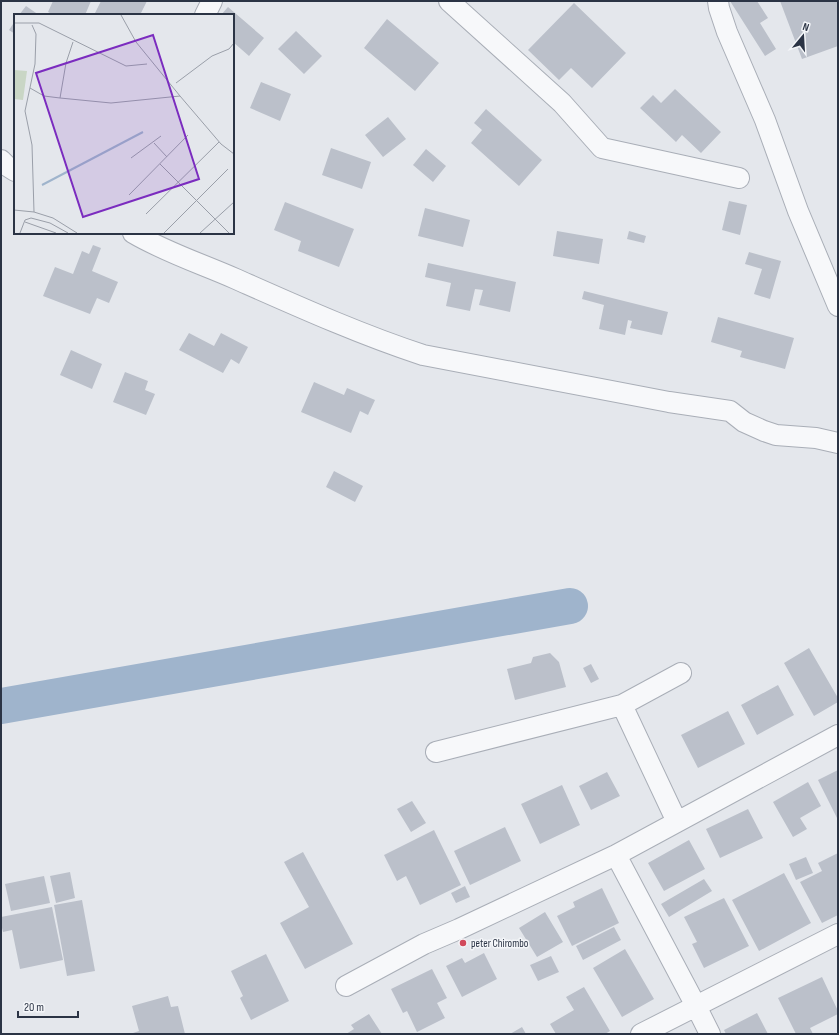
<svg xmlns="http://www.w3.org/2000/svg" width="839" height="1035" viewBox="0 0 839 1035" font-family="'Sofia Sans Condensed',sans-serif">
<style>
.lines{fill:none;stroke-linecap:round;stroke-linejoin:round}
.river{stroke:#9fb4cc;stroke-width:36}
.building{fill:#bbc0ca}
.minor-casing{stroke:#a9aeb7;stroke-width:22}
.minor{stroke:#f7f8fa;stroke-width:20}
.poi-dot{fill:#d1495b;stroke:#f4f6f9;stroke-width:1.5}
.labels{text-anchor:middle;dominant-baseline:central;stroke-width:3;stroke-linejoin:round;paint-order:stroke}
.poi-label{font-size:11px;fill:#2b3445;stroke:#f4f6f9;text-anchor:start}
.inset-river{fill:none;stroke:#9fb4cc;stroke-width:2}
.inset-road{fill:none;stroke:#9a9fa9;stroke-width:1}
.view{fill:#7b2cbf;fill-opacity:0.15;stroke:#7b2cbf;stroke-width:2}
.inset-edge{fill:none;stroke:#2b3445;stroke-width:2}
</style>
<rect width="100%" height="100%" fill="#e4e7ec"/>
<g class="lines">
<path class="river" d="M1,706L570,606"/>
</g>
<path class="building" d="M53,1H91L85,15H54L48,12Z
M101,1H147L140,15H99L95,13Z
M730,1H757L768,18L760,23L776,49L765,56Z
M780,1H838V46L802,59Z
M574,3L626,53L592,88L571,68L559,80L528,50Z
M26,6L39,15H19Z
M228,7L264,38L249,56L233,42V15H221Z
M387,19L439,63L415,91L364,48Z
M15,21V34L9,30Z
M296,31L322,56L304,74L278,49Z
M261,82L291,94L280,121L250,108Z
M675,89L721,132L701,153L682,135L676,142L640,108L653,95L661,103Z
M486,109L542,160L519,186L471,143L482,130L474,123Z
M388,117L406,139L383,157L365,135Z
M331,148L371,162L362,189L322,175Z
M426,149L446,166L433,182L413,165Z
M729,201L747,205L740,235L722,230Z
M285,202L354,229L339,267L298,251L301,241L274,230Z
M425,208L470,220L463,247L418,236Z
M557,231L603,239L599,264L553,256Z
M629,231L646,236L644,243L627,239Z
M93,245L101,248L92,271L118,282L109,303L97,298L90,314L43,296L55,267L73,274L82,251L89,254Z
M749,252L781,261L770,299L754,294L762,269L745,264Z
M428,263L516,282L510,312L479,305L483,290L475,289L470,311L446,306L451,283L425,277Z
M584,291L668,312L662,335L630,328L632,321L628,320L625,335L599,329L604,305L582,299Z
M718,317L794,338L785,369L740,357L742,351L711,342Z
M189,333L214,346L221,333L248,347L239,364L231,359L223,373L179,350Z
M71,350L102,364L92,389L60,375Z
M125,372L148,381L145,390L155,394L146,415L113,402Z
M314,382L344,395L347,388L375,400L368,415L360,411L351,433L301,412Z
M334,471L363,486L355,502L326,487Z
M809,648L838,698V702L814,716L784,663Z
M550,653L559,662L566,687L515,700L507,669L531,663L533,657Z
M591,664L599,679L591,683L583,668Z
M778,685L794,715L757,735L741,705Z
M728,711L745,744L698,768L681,735Z
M838,770V820L818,780Z
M607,772L620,796L591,810L579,786Z
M808,782L821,806L800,818L807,829L793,837L773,802Z
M562,785L580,825L540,844L521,804Z
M412,801L426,823L411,832L397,809Z
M748,809L763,838L720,858L706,829Z
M505,827L521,861L470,885L454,851Z
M434,830L461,885L420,905L406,876L397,881L384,855Z
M689,840L705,869L664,891L648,863Z
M303,852L353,944L305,969L280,923L309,907L284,862Z
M838,853V915L822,923L800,882L822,871L818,863Z
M806,857L813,873L796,880L789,864Z
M70,872L75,898L56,903L50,876Z
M784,873L811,923L759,951L732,900Z
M44,876L50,903L11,911L5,884Z
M704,879L712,891L669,917L661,904Z
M465,886L470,897L456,903L451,893Z
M602,888L619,923L572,946L557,916L575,907L573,902Z
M724,898L749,946L704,968L692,944L697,942L684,917Z
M82,900L95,971L67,976L54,905Z
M52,907L63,960L20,969L12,930L3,932L1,924V917Z
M545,912L563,942L537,957L519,928Z
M614,927L621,940L583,960L576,946Z
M625,949L654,999L622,1017L593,968Z
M484,953L497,979L462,997L446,966L462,958L465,963Z
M266,954L289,1001L251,1020L240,998L243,996L231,971Z
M551,956L559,972L538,981L530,965Z
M432,969L447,998L437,1003L445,1018L417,1032L407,1011L403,1013L391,989Z
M822,977L838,1011V1014L810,1028L813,1034H796L778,998Z
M584,987L610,1031L605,1034H556L550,1024L574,1010L566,997Z
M168,996L171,1007L178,1006L185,1034H133V1033L139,1031L132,1006Z
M757,1013L768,1034H726L724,1030Z
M369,1014L382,1034H346L354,1029L351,1025Z
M522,1027L526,1034H510Z"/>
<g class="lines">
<g class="minor-casing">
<path id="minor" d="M449,1L562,103L602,148L739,178
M718,1L719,8L727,32L765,120L798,211L838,306
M205,15L212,1
M1,160L7,166L15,171
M133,233C165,252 202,264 236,279C297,306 359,334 423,355L669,402L730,411L744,422L764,431L776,435L816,438L838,443
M622,705L677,822
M436,752L622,705L681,673
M616,855L696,1006L710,1034
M346,986L424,944L459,929L616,855L838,735
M641,1034L838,934"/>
</g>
<use href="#minor" class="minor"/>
</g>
<circle class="poi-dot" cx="463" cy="943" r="4"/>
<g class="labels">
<g class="poi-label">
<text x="471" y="943">peter Chirombo</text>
</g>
</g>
<g transform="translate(14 14)">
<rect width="220" height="220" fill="#e4e7ec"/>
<path d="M0,56L13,57L9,86L0,85Z" fill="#c9d6c5"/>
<path class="inset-river" d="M28,171L129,118"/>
<path class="inset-road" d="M107,1L122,28L166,82L207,130L220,140M0,9H25M25,9L112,52L133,50M18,11L22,20L21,50L11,97L18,131L20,198M59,28L52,49L46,84L97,89L166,82M162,69L198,42L215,35L220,29M16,74L30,82L46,84M140,129L153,143M117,144L147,122M146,150L215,219M115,181L174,121M0,196L20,198L39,204L63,219M132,200L205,128M11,208L42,219M6,219L11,206L17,204L36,209L54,219M150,219L214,155M186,219L220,188"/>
<path class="view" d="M139,21L185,165L69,203L22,59Z"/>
<rect width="220" height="220" class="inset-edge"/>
</g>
<rect width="839" height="1035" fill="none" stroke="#2b3445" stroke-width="4"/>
<g transform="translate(803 36) rotate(18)" stroke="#f4f6f9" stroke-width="3" paint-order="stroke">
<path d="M0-3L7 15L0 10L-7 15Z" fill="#2b3445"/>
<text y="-6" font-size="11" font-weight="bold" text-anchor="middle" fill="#2b3445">N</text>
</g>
<path d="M18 1011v6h60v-6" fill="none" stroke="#2b3445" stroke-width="2"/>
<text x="24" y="1011" font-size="12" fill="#2b3445" stroke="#f4f6f9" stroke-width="3" paint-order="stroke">20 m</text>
</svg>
